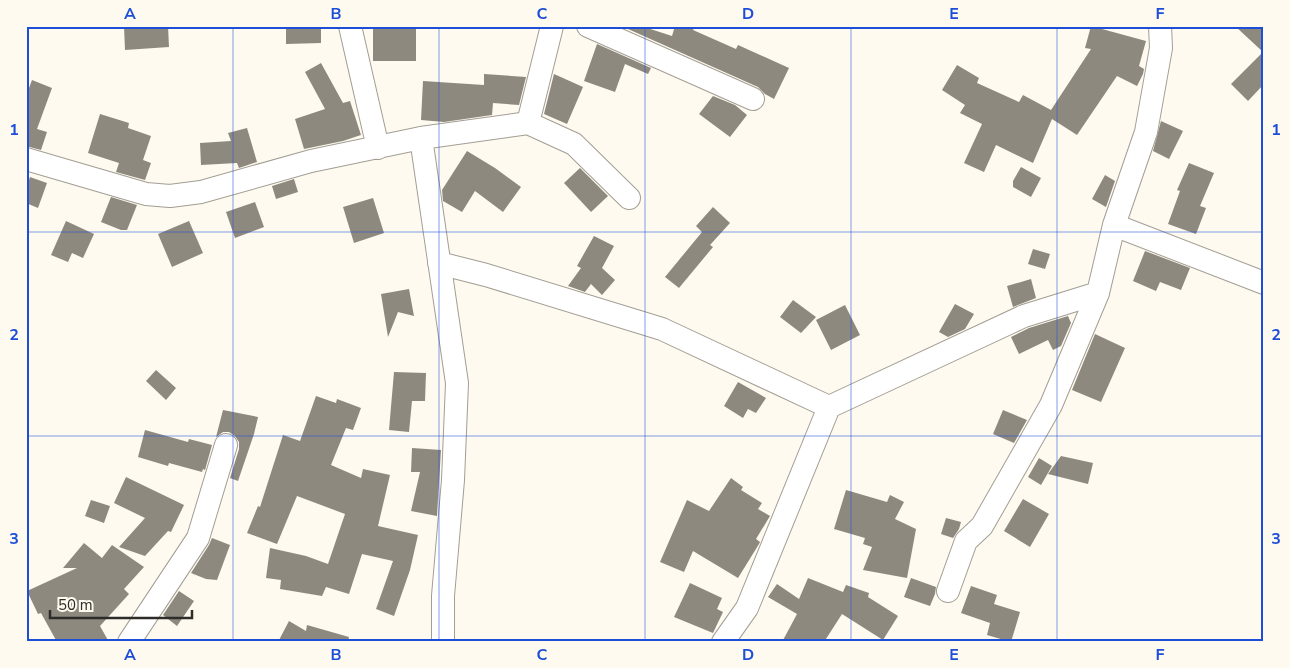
<svg xmlns="http://www.w3.org/2000/svg" width="1290" height="668" viewBox="0 0 1290 668" font-family="'Nunito Sans',sans-serif">
<style>
.building{fill:#8e897e}
.lines{fill:none;stroke-linecap:round;stroke-linejoin:round}
.street-casing{stroke:#a39e94;stroke-width:24}
.street{stroke:#fff;stroke-width:22}
.grid{fill:none;stroke:#1d4ed8;stroke-width:1;stroke-opacity:0.55}
.neatline{fill:none;stroke:#1d4ed8;stroke-width:2}
.grid-label{font-size:16px;text-anchor:middle;font-weight:bold;fill:#1d4ed8}
</style>
<rect width="100%" height="100%" fill="#fefaf0"/>
<path class="building" d="M124,26H168L169,47L125,50Z
M286,26H321V43L286,44Z
M373,26H416V61H373Z
M629,26H641L672,36L675,26H695L693,30L736,49L738,45L789,68L774,99L765,94L758,87L628,29Z
M1091,26L1146,41L1139,66L1144,69L1143,74L1137,86L1117,76L1077,135L1052,119L1033,163L996,145L984,172L964,163L982,124L960,113L965,105L942,90L957,65L979,78L977,83L1019,102L1023,95L1051,110L1091,49L1085,48Z
M1235,26H1264V84L1248,101L1231,84L1263,52Z
M597,44L651,68L648,74L625,64L615,92L584,81Z
M321,63L343,103L350,101L361,135L343,141L304,149L295,119L325,109L305,72Z
M484,74L526,77L519,105L493,103L492,115L444,122L421,120L423,81L484,85Z
M554,74L583,87L567,124L544,114Z
M32,80L52,88L37,129L47,132L41,150L26,146V96Z
M713,96L735,105L747,115L730,137L699,114Z
M100,114L129,123L128,128L151,136L143,160L151,163L145,180L116,172L119,163L88,153Z
M1161,121L1183,131L1169,159L1153,151Z
M247,128L257,162L239,168L237,163L201,165L200,143L231,141L228,133Z
M467,151L495,168L521,187L503,212L475,191L462,212L443,201L442,190Z
M1189,163L1214,173L1200,206L1206,208L1196,234L1168,224L1180,191L1177,190Z
M1021,167L1041,178L1031,197L1013,187V181Z
M580,168L608,196L591,212L564,183Z
M1105,175L1115,181L1106,207L1092,199Z
M30,177L47,183L38,208L26,203V188Z
M294,179L298,192L276,199L272,186Z
M111,197L137,205L127,230H121L101,222Z
M373,198L384,233L354,243L343,207Z
M255,202L264,227L235,238L226,212Z
M713,207L730,223L710,245L713,247L679,288L665,277L702,232L696,226Z
M66,221L94,234L83,258L72,253L68,262L51,255Z
M189,221L203,253L172,267L158,234Z
M594,236L614,246L602,268L615,280L602,295L591,284L585,292L568,286L581,268L577,266Z
M1033,249L1050,254L1045,269L1028,264Z
M1145,251L1190,268L1181,290L1160,282L1156,291L1133,281Z
M1031,279L1036,298L1013,307L1007,286Z
M409,289L414,316L398,312L388,337L381,294Z
M793,300L816,317L801,333L780,317Z
M955,304L974,314L965,329L948,337L939,332Z
M845,305L860,335L831,350L816,320Z
M1068,316L1071,323L1061,346L1053,350L1048,340L1019,354L1011,337L1029,328Z
M1095,334L1125,348L1101,402L1072,390Z
M156,370L176,388L166,400L146,381Z
M394,372L426,373L425,401H412L409,432L389,430Z
M738,382L766,398L756,413L748,409L743,418L724,406Z
M316,396L336,403L337,399L361,408L353,430L346,428L331,465L361,478L363,469L390,475L378,526L418,535L410,570L394,616L376,609L393,561L362,554L349,594L326,587L322,596L280,589L281,580L266,578L270,548L306,556L328,564L345,514L297,496L277,544L247,533L258,506L260,507L283,435L300,441Z
M223,410L258,417L254,434L238,481L230,478L239,449V442L235,436L229,432H223L216,437Z
M1003,410L1027,420L1014,443L993,434Z
M145,430L188,442L189,439L212,445L205,470L203,469L202,472L169,463L168,466L138,457Z
M412,448L441,450L437,516L411,511L420,472H411Z
M1061,456L1093,463L1088,484L1048,474Z
M1039,458L1052,466L1041,485L1028,477Z
M126,477L184,505L171,532L168,531L145,556L119,547L145,518L114,503Z
M731,478L743,487L741,490L762,503L758,509L770,516L756,539L760,542L759,544L738,578L693,551L684,572L660,562L687,500L709,511Z
M846,490L887,502L890,495L904,502L895,519L916,529L907,578L863,570L872,547L863,544L865,538L834,529Z
M1023,499L1049,514L1030,547L1004,531Z
M91,500L110,506L104,523L85,516Z
M946,518L961,522L959,529L953,538L941,534Z
M212,538L230,545L217,580L206,579L191,573L209,545Z
M84,543L102,558L112,545L144,567L124,589L129,594L100,626L109,642H57L41,613L38,614L27,591L77,568H63Z
M808,578L843,592L846,585L869,593L868,597L898,616L883,640L842,614L824,642H782L797,614L768,597L777,584L799,599Z
M911,578L936,587L935,594L930,606L904,597Z
M690,583L722,598L717,609L723,612L713,633L674,617Z
M971,586L997,595L994,604L1020,612L1011,642L987,635L990,623L961,613Z
M179,591L194,601L177,626L163,615Z
M289,621L306,631L307,625L349,637L348,642H278Z"/>
<g class="lines">
<g class="street-casing">
<path id="street" d="M350,26L378,148
M588,26L753,99
M528,123L552,26
M421,138L457,383L453,480L443,596V642
M26,159L146,194L170,196L201,192L311,161L421,138L528,123L574,144L629,198
M1114,225L1264,283
M439,263L486,275L662,329L829,407
M948,591L966,541L982,526L1051,405L1098,293L1114,225L1146,132L1161,48L1160,26
M129,642L198,538L226,445
M723,642L747,608L829,407L1024,316L1098,293"/>
</g>
<use href="#street" class="street"/>
</g>
<path class="grid" d="M233,26V642M439,26V642M645,26V642M851,26V642M1057,26V642M26,232H1264M26,436H1264"/>
<rect width="1290" height="668" fill="none" stroke="#fefaf0" stroke-width="55"/>
<path d="M50 610v8h142v-8" fill="none" stroke="#2e2c28" stroke-width="2.5"/>
<text x="58" y="610" font-size="15" fill="#2e2c28" stroke="#fefaf0" stroke-width="4" paint-order="stroke">50 m</text>
<rect x="28" y="28" width="1234" height="612" class="neatline"/>
<g class="grid-label">
<text x="130" y="19">A</text>
<text x="336" y="19">B</text>
<text x="542" y="19">C</text>
<text x="748" y="19">D</text>
<text x="954" y="19">E</text>
<text x="1160" y="19">F</text>
<text x="14" y="135">1</text>
<text x="1276" y="135">1</text>
<text x="14" y="340">2</text>
<text x="1276" y="340">2</text>
<text x="14" y="544">3</text>
<text x="1276" y="544">3</text>
<text x="130" y="660">A</text>
<text x="336" y="660">B</text>
<text x="542" y="660">C</text>
<text x="748" y="660">D</text>
<text x="954" y="660">E</text>
<text x="1160" y="660">F</text>
</g>
</svg>
